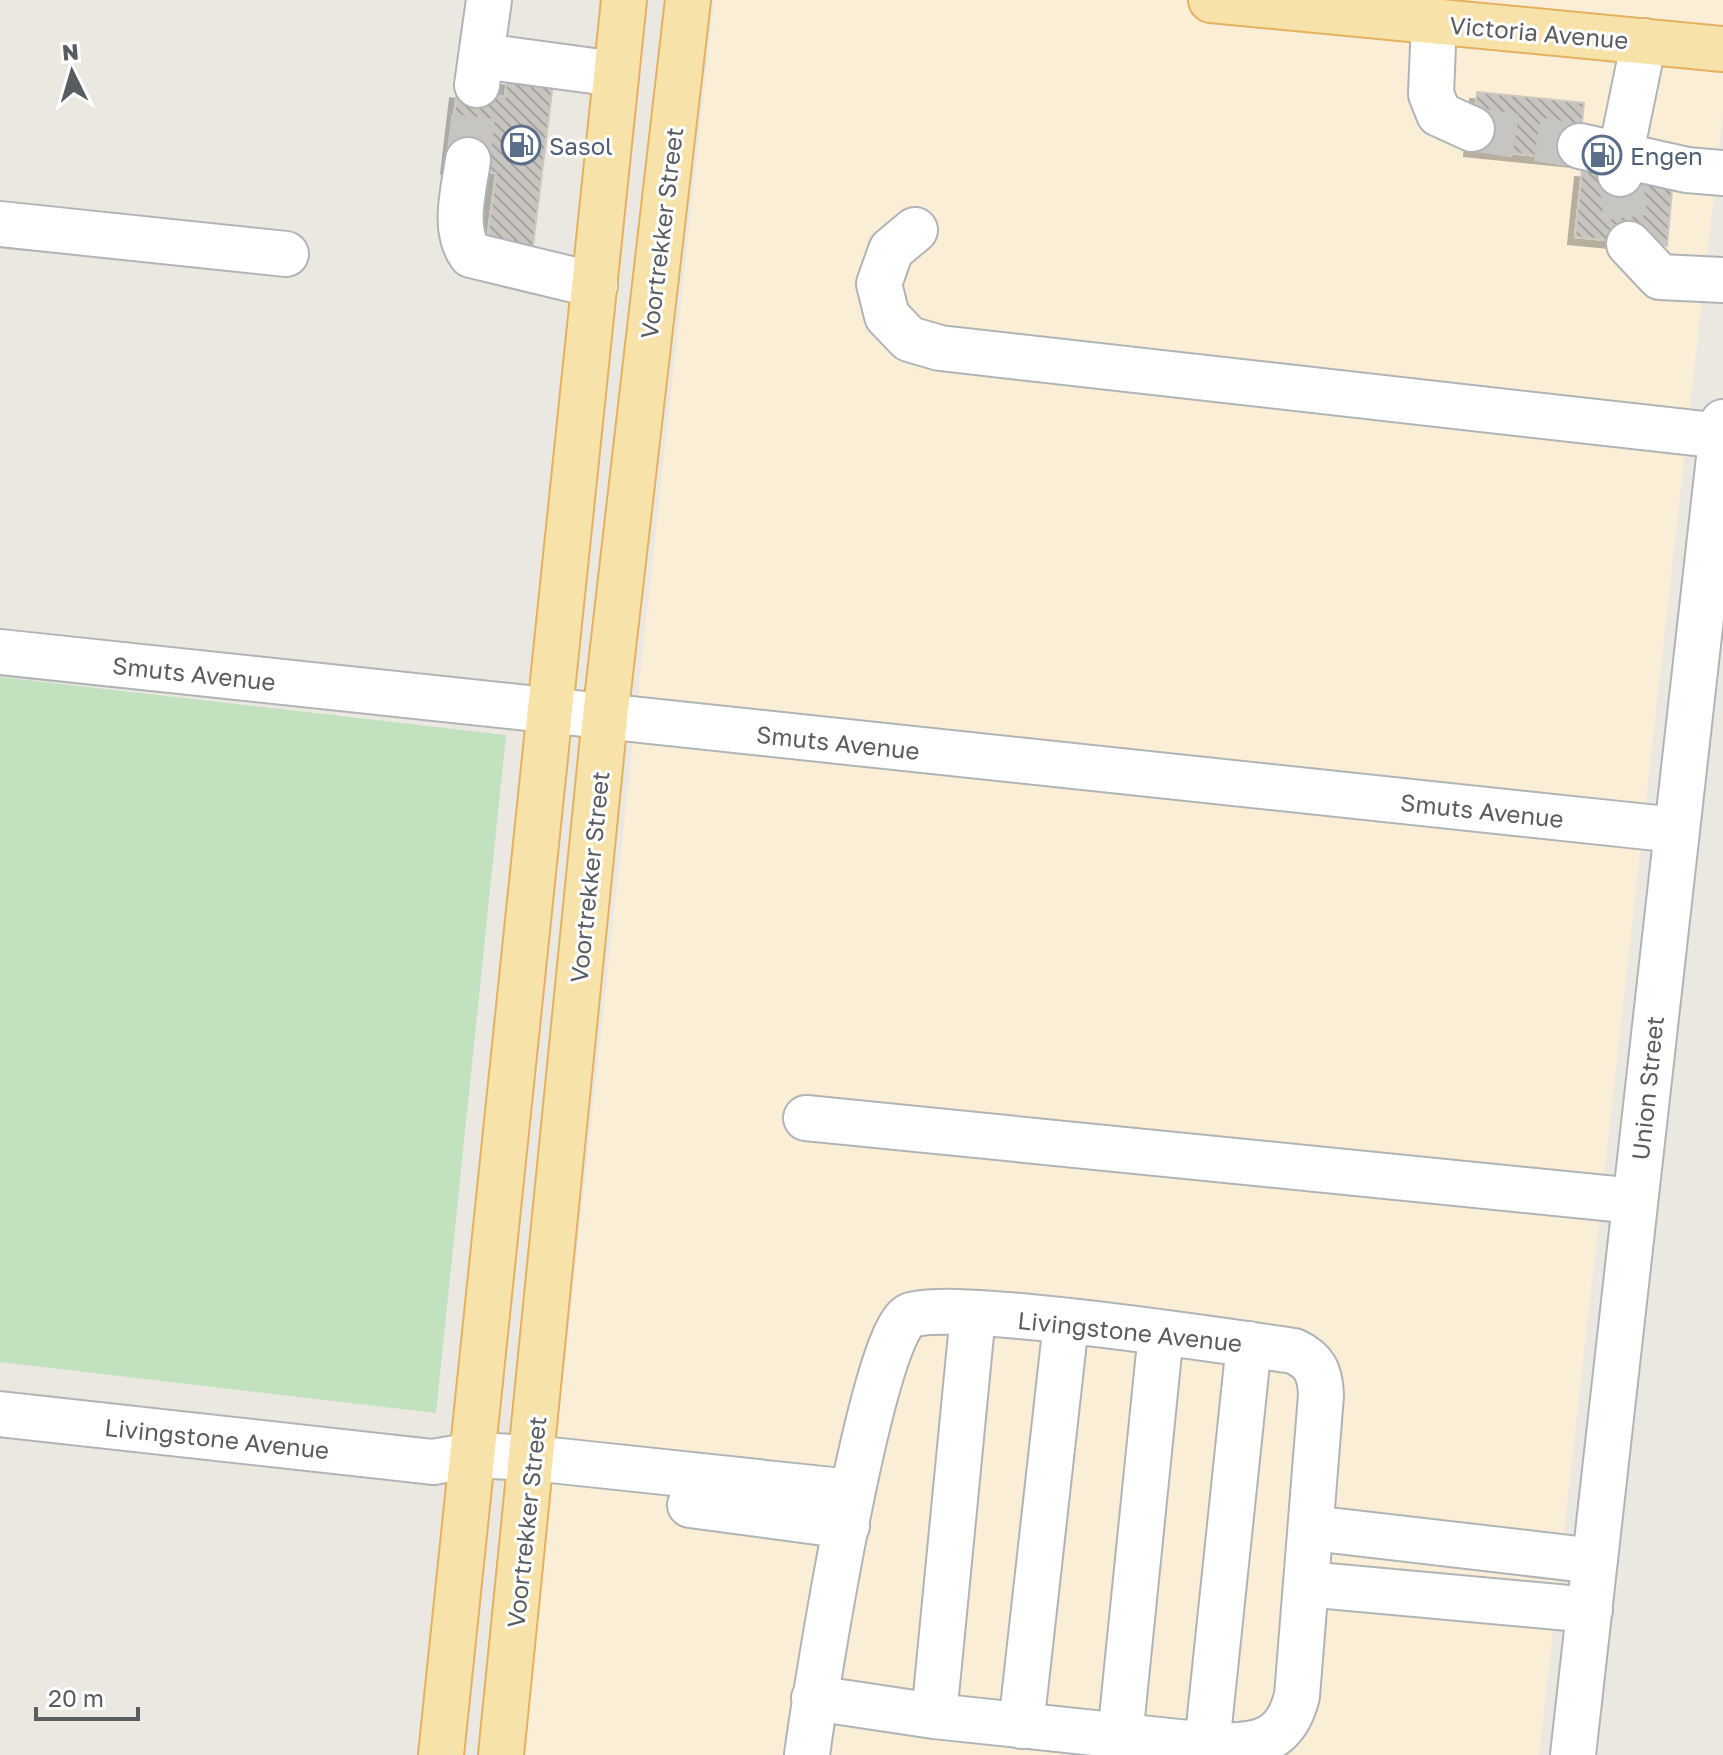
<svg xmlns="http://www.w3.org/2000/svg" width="1723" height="1755" viewBox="0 0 1723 1755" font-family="'Golos Text',sans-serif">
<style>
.commercial{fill:#faeed6}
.green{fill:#c2e1bf}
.building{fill:url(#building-back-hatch);stroke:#cfc8c0;stroke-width:2;filter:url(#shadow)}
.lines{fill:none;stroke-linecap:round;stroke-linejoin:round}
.minor-tunnel{stroke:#c6c5c1;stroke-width:44;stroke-dasharray:44 22;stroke-linecap:butt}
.minor-casing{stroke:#b1b4b7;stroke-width:48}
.major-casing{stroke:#e4b160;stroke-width:48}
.minor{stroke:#fff;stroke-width:44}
.major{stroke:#f7e2a9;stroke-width:44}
.labels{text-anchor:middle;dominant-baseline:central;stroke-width:6;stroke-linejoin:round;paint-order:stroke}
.street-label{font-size:24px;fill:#595d60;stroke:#fff}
.service-label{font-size:24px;fill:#4e5e75;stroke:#fff;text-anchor:start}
</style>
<defs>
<pattern id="building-back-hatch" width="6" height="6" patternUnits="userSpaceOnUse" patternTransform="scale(2)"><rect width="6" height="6" fill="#c8c5c0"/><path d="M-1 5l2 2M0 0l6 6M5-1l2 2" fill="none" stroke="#a5a39f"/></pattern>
<filter id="shadow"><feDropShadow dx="-7" dy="7" stdDeviation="0" flood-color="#0004"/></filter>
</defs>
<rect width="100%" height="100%" fill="#ebe8e1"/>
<path class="commercial" d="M714,0H1723V113L1539,1755H522Z"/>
<path class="green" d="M0,677L506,735L436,1413L0,1362Z"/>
<path class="building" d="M507,78L553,84L533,246L487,240L496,173L448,167L457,91L505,97Z
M1477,92L1584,103L1578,160L1471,149Z
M1582,170L1673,179L1667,246L1575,237Z"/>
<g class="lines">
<path class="minor-tunnel" d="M1472,129L1580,146
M468,160L477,85
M1620,174L1629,244"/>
<g class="minor-casing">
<path id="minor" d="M1434,22L1431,94L1439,114L1472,129
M482,56L616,74
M477,85L489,0
M1580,146L1687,170L1723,173
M468,160C464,190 452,229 471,255L595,285
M1620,174V157L1644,41
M0,224L286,254
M915,230L891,250L879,284L887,316L909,339L940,348L1721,436
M1629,244L1660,277L1723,280
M0,652L1676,830
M806,1118L1635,1201
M0,1414L433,1462L473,1455L532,1458L851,1492
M690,1505L847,1526
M1312,1528L1595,1561
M1306,1584L1590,1610
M934,1716L973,1314
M1021,1726L1066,1323
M1120,1737L1161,1333
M1207,1745L1249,1344
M807,1755C815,1695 871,1337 909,1316C943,1298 1238,1343 1294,1351C1315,1361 1320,1372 1321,1395L1297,1696C1284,1747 1252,1746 1207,1745L934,1716L814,1698
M1573,1755L1723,422"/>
</g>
<g class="major-casing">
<path id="major" d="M1211,0L1723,49
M441,1755L624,0
M501,1755L605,717L688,0"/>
</g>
<use href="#minor" class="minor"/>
<use href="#major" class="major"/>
</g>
<defs>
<g id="fuel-ring" transform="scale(2)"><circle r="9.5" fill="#fff" stroke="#5c6f8a" stroke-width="1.5"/><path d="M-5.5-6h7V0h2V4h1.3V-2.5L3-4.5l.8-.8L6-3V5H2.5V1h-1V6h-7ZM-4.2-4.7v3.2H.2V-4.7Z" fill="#5c6f8a"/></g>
</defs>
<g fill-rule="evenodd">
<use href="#fuel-ring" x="521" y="145"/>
<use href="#fuel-ring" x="1602" y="155"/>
</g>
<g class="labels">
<g class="street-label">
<text transform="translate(1539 32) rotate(5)">Victoria Avenue</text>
<text transform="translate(661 233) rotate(-83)">Voortrekker Street</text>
<text transform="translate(194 673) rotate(6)">Smuts Avenue</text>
<text transform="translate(838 742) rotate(6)">Smuts Avenue</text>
<text transform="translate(1482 810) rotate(6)">Smuts Avenue</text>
<text transform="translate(589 877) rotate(-84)">Voortrekker Street</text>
<text transform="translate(1647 1088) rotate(-84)">Union Street</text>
<text transform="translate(1130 1331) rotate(6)">Livingstone Avenue</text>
<text transform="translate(217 1438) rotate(6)">Livingstone Avenue</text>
<text transform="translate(526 1522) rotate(-84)">Voortrekker Street</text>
</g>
<g class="service-label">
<text x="549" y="145">Sasol</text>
<text x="1630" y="155">Engen</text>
</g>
</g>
<g transform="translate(72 72) rotate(355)" stroke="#ffffff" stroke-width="6" paint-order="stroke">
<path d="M0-6L14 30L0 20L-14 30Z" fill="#595d60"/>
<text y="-12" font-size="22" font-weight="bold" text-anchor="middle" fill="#595d60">N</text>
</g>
<path d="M36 1707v12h102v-12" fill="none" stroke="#595d60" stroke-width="4"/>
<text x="48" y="1707" font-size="24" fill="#595d60" stroke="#ffffff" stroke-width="6" paint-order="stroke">20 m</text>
</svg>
